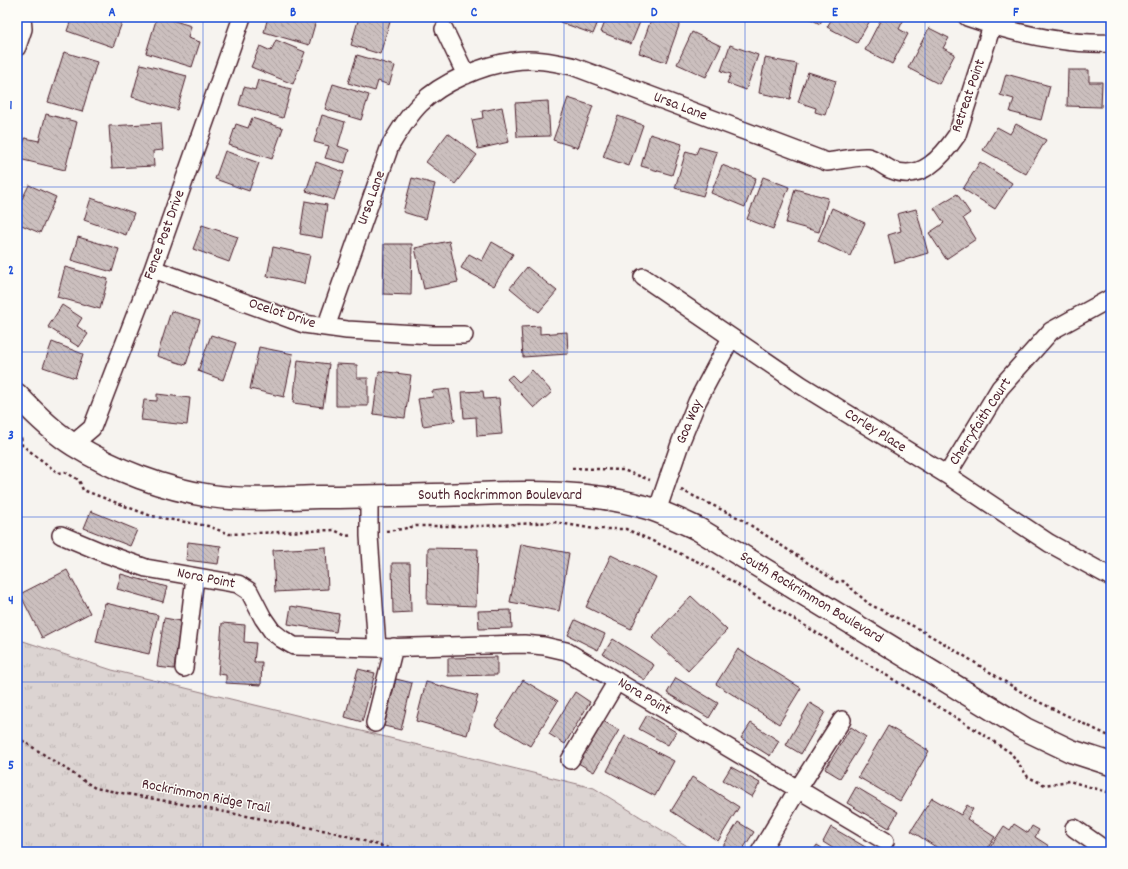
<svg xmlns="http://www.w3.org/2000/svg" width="1128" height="869" viewBox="0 0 1128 869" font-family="Dekko,sans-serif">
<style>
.grass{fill:url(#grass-tufts);stroke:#937a7e}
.building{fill:url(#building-back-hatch);stroke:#4a1f2b}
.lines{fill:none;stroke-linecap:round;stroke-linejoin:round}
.minor-casing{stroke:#4a1f2b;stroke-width:20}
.major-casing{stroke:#4a1f2b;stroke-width:25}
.path{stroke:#4a1f2b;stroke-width:2.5;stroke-dasharray:3 3;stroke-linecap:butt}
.minor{stroke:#fdfcf7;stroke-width:17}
.major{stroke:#fdfcf7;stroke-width:22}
.grid{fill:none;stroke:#1d4ed8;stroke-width:1;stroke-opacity:0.55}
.labels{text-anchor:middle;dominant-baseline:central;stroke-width:3;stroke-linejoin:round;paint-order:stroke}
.street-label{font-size:15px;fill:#4a1f2b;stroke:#fdfcf7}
.neatline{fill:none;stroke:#1d4ed8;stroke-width:1.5}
.grid-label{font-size:13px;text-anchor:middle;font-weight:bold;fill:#1d4ed8}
</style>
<defs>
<pattern id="grass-tufts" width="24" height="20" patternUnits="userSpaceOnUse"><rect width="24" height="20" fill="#dcd4d2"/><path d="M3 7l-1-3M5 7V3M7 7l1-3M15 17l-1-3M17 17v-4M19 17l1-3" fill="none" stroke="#beb6b4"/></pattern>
<pattern id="building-back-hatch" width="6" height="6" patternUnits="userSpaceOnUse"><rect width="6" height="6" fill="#cbbfbe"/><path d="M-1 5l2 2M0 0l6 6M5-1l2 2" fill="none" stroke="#b0a4a3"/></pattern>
</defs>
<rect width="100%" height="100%" fill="#f6f3ef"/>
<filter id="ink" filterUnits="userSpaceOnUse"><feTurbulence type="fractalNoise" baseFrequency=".025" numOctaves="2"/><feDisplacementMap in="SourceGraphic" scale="8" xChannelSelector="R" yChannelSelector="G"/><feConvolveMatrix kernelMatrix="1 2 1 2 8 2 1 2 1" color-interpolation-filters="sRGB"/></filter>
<g filter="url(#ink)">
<path class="grass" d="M17,639L112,670L594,788L697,852H17Z"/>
<path class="building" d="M72,17H124L113,47L67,31Z
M157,17H162L191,26L188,38L200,42L192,67L146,53Z
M268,17H317L309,45L264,32Z
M359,17H375L390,22L380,54L351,45Z
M535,17H552L550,22Z
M562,17H600L593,34L560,22Z
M607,17H642L631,44L601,32Z
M652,17H674L681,20L666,62L639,53Z
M807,17H823L820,24Z
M833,17H872L857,43L827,27Z
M882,17H905L899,29L908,34L892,64L865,50Z
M929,28L949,38L943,48L955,54L939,84L908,68Z
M692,32L721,46L706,77L677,64Z
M276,40L305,52L293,84L251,67L260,46L271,51Z
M730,45L758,55L746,90L727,83L731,74L721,71Z
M64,52L97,62L82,112L48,102Z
M357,55L395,66L389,85L378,81L375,91L348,83Z
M765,58L797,64L790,99L759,93Z
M141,64L187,76L177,110L132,97Z
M1068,70H1089V82H1102L1101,107L1067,106Z
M808,72L836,81L825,115L815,112L816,108L798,102Z
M1006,74L1050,86L1041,120L1010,112L1014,99L1000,95Z
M258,80L291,89L283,118L239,105L244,87L255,90Z
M333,84L369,95L361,120L325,109Z
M568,98L593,106L578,148L553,140Z
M548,101L550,136L517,137L515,103Z
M502,107L509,142L478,149L472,120L483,118L482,111Z
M46,114L77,122L65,170L19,159L25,138L39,141Z
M322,115L345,122L338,146L349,150L345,163L325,158L329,146L314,142Z
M618,116L643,125L629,166L603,157Z
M252,118L283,128L272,159L229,145L236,124L248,128Z
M161,123L163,150L153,151L154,166L112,168L109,126Z
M1016,124L1046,140L1026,174L983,150L997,127L1010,134Z
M448,133L477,155L455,184L426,162Z
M650,134L682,144L672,175L641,166Z
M699,147L717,152L703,196L675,188L686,151L696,154Z
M225,151L259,163L249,191L215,179Z
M316,162L344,172L334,200L306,191Z
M980,162L1012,183L995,209L963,189Z
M722,165L756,178L745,207L711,193Z
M763,177L789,187L773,229L747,219Z
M412,178L435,184L426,219L403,212Z
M29,185L56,197L40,233L17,223V197L22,199Z
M795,189L828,198L819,232L786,223Z
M957,194L970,213L963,218L976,239L946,259L929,233L944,223L934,208Z
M91,198L134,213L126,235L84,220Z
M305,201L327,205L322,238L300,234Z
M832,208L865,223L850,256L818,241Z
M916,209L928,253L895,263L888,235L901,231L897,214Z
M202,225L238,237L229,262L193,249Z
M78,237L119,249L112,272L71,260Z
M449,241L458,282L424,289L415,248Z
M492,242L513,254L494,286L461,268L469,254L482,261Z
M384,244H412L411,295L383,294Z
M273,247L310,255L304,284L267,276Z
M65,267L108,279L100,309L57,297Z
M527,267L557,291L539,312L510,288Z
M62,305L82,318L77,326L88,334L79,347L48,327Z
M171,311L200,320L186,365L157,356Z
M540,326V334L567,332L568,354L523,357L521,327Z
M211,335L236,343L223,380L198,371Z
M52,342L83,354L75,378L43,367Z
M259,347L293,354L284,397L250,389Z
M298,360L329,364L323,407L293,403Z
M336,364L357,365V378H368V406H336Z
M532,370L552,392L534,408L507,379L512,375L519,382Z
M379,371L411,375L405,418L373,414Z
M449,389L455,421L423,426L418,399L433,397L432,391Z
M483,391L484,399L499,398L502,434L477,436L476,417L464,418L462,392Z
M157,394L190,398L187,425L141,420L144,400L157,401Z
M91,511L137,530L130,546L84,528Z
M188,542L221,546L218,564L186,560Z
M521,544L569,553L559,611L510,602Z
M326,547L328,589L275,592L273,550Z
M428,548L478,549L476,606L427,604Z
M611,555L656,577L631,629L586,607Z
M392,563H410L411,612L393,613Z
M67,570L90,613L42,638L20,594Z
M121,574L167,587L163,602L117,589Z
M691,596L727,630L688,671L652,638Z
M105,603L158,615L149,654L96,642Z
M291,606L339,614L336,632L288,624Z
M511,610L512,628L479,629L478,611Z
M164,618L181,621L174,669L157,667Z
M575,620L605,634L598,650L568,635Z
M222,623L245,625L244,642L256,643L254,662H262L261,685L226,683V675L218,674Z
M613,639L654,665L645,680L603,654Z
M738,649L801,688L779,724L716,684Z
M497,657V675L448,676V658Z
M358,669L375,673L362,722L345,717Z
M676,678L718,703L709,718L667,693Z
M396,679L412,683L401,730L384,726Z
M523,680L558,701L530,746L495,725Z
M426,682L478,696L467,735L416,721Z
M575,692L590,702L565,744L549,734Z
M810,703L825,712L801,754L786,745Z
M647,715L676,732L668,745L639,729Z
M603,721L619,730L594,772L578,763Z
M751,723L779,741L770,756L741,738Z
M888,726L929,751L900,801L858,777Z
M851,727L866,737L840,778L825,769Z
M625,736L674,761L655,796L607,771Z
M731,767L760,783L752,797L723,780Z
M692,777L739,807L718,841L671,811Z
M856,787L898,812L889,828L847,803Z
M932,798L961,815L967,805L973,809L967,819L995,837L985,852H937L939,849L911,831Z
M738,822L754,832L741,852H723L720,851Z
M1014,824L1028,833L1032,826L1039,830L1035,837L1049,846L1045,852H987L1004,826L1010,830Z
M831,827L874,852H839L823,842Z
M817,845L828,852H812Z
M776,846L786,852H772Z"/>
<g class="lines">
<g class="minor-casing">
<path id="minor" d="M967,17C1013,33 1062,45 1111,43
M444,29L466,75
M17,47L23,29L22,17
M153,269L304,324L347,330L433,335H464
M643,277L801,385L947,475L1049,543L1111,577
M326,327L390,146C399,131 408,116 420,104C442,82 483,65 514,61C533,58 553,62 572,66L827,162C837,161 858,156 867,157C875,158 884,167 892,170C921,182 942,157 957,135L992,26
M73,444L92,428L153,269L242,17
M947,475L1000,388L1051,331L1111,298
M369,497V536L377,648
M657,511L681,441L697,402L731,338
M61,535L104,553L146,568L238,584L249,591L263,618L272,631L282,639L294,646L377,648L524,644L544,646L566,651L885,841
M184,668L195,577
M375,723L394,647
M570,760L617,681
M1074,828L1108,852
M760,852L798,789L842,720"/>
</g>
<g class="major-casing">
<path id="major" d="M17,395C33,412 54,433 74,445C114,470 164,489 211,496C246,501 283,498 319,497C372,497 424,495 477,494C532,492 588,491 641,506C661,511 679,520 698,529L1025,729L1071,751L1111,764"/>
</g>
<path class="path" d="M17,433L21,437L22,445L58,473L65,472L79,480L83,490L151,516L208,526L229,534L334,530L346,536L353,535
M572,468L623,470L650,480
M681,490L741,519L837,582L843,581L869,604L917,628L950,647L1031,698L1111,737
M386,531L402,529L416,526H482L554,522L595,529H626L705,565L973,728L1011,753L1028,777L1045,785L1069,781L1111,793
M17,737L95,788L333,832L402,852"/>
<use href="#minor" class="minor"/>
<use href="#major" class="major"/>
</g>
</g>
<path class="grid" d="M203,17V852M383,17V852M564,17V852M745,17V852M925,17V852M17,187H1111M17,352H1111M17,517H1111M17,682H1111"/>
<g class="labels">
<g class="street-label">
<text transform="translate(969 96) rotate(-71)">Retreat Point</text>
<text transform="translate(680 107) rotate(21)">Ursa Lane</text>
<text transform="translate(372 198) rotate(-70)">Ursa Lane</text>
<text transform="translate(165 235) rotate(-70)">Fence Post Drive</text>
<text transform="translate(282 314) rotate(18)">Ocelot Drive</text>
<text transform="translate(690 422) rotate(-67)">Goa Way</text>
<text transform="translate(981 422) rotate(-57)">Cherryfaith Court</text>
<text transform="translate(875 431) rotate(32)">Corley Place</text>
<text x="500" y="496">South Rockrimmon Boulevard</text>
<text transform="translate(206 579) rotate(11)">Nora Point</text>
<text transform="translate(811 598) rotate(31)">South Rockrimmon Boulevard</text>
<text transform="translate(644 697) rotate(31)">Nora Point</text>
<text transform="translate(206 797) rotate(11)">Rockrimmon Ridge Trail</text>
</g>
</g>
<rect width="1128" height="869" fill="none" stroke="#fdfcf7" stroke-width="44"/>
<rect x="22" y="22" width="1084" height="825" class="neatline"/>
<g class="grid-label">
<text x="112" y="16">A</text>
<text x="293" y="16">B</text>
<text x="474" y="16">C</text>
<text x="654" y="16">D</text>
<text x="835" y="16">E</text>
<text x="1016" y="16">F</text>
<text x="11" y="109">1</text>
<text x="11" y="274">2</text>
<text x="11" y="439">3</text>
<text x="11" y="604">4</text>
<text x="11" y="769">5</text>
</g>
</svg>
